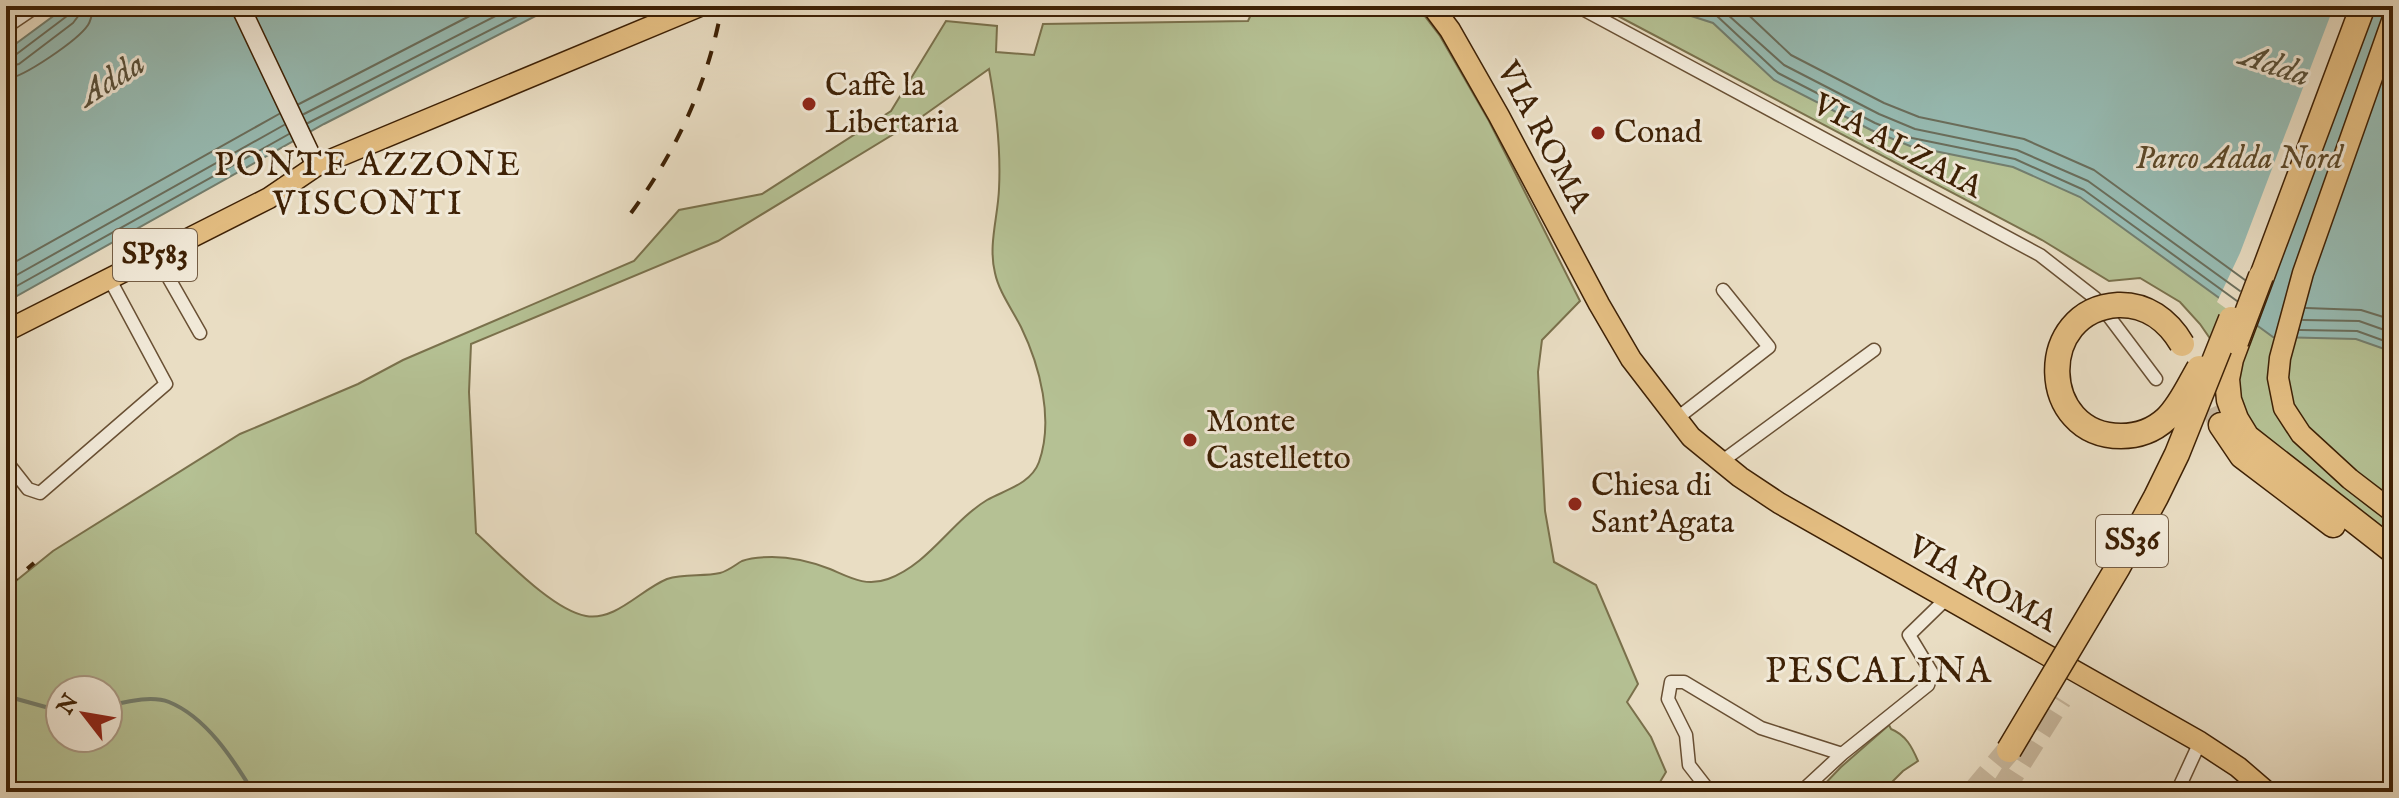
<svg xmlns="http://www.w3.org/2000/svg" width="2399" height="798" viewBox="0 0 2399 798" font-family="'IM FELL English',serif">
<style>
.green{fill:#b5c194;stroke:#7a714c;stroke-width:2;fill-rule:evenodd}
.water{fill:#97bcb4;stroke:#737e6e;stroke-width:2}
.pier{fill:#e9ddc3}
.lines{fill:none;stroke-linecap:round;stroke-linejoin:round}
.shore{stroke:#6a6e5c;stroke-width:2}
.stream{stroke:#737e6e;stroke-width:4}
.highway-tunnel{stroke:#c7b79d;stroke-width:24;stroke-dasharray:24 12;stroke-linecap:butt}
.street-casing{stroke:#695034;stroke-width:15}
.secondary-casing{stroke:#3e2105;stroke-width:21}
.primary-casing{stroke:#3e2105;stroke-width:23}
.highway-casing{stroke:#3e2105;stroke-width:27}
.street{stroke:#f1e9d8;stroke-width:12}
.secondary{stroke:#f1e9d8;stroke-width:18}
.primary{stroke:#e4be82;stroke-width:20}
.highway{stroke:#e4be82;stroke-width:24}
.rail{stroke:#3e2105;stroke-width:4;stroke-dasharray:14 14;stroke-linecap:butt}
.highway-bridge-casing{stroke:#3e2105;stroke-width:27;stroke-linecap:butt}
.highway-bridge{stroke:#e4be82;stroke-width:24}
.poi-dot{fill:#8f2418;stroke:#f1e9d8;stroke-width:3}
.labels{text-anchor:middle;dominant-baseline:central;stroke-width:6;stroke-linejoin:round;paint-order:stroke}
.shield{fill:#f1e9d8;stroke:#745d44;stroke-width:2}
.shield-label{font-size:30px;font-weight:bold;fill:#3e2105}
.poi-label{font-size:32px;fill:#3e2105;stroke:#f1e9d8;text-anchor:start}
.street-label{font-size:32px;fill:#3e2105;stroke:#f1e9d8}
.park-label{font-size:32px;font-style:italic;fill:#5c4929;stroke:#f1e9d8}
.water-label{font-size:34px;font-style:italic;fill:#59503a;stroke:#f1e9d8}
.neighbourhood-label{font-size:34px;letter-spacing:2px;fill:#3e2105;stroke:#f1e9d8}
.quarter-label{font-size:36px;letter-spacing:2px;fill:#3e2105;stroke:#f1e9d8}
</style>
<rect width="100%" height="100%" fill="#e9ddc3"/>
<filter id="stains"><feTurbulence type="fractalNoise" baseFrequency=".0025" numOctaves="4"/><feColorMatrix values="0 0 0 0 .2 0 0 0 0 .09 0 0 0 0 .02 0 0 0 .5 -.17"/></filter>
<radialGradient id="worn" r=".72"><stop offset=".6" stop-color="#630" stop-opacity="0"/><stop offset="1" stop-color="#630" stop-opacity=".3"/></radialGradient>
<path class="green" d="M1255,6H1417L1440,36L1489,121L1580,301L1542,340L1538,372L1545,511L1554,562L1596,585L1638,684L1627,702L1651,737L1666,772L1654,792H6V589L53,551L240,434L358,384L403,360L634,261L679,210L762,194L891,111L946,21L997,26L996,52L1034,55L1043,24L1248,21ZM989,69C996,107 1001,150 999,189C998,217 988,245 995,273C999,292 1012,309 1021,327C1040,366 1054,420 1039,462C1031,484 1005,490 987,500C951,522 929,564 888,579C866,587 851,578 830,569C812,562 792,557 772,557C763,557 750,558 742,561C735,565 728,571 720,573C703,577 684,573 667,579C640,590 616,621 586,616C552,610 503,557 476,533L469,392L471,344L718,241L920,118ZM108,690V738H60V690Z
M1599,6H2393V539L2254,433L2238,408L2231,369L2200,324L2180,302L2140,278L2109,281L2042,240Z
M1889,725L1891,729C1906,735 1912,747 1918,761L1903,771L1882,792H1817L1841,767Z"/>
<path class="water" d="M67,6H555L324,124L6,302V51Z
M1660,6H2393V352L2356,339L2273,337L2080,197L2013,167L1910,146L1871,130L1774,80L1713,23Z"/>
<path class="pier" d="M2334,6H2372L2253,328L2217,302L2240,253Z"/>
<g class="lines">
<path class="shore" d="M1683,6L1717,16L1778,73L1875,123L1912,138L2015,159L2084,190L2237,301
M1718,6L1784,65L1879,114L1915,129L2017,150L2088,181L2240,291
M1739,6L1791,55L1884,103L1919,117L2024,139L2094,170L2245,280
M6,57L14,56L67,16L70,6
M6,67L19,64L73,23L79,15L81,6
M6,79C23,78 78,40 88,25C92,19 92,13 93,6
M299,104L489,6
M304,114L515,6
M308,123L537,6
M6,267L279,114
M6,281L284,125
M6,292L289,134
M2306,308L2361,310L2393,320
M2303,320L2359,321L2393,333
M2300,330L2357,331L2393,344"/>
<path class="stream" d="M6,696L60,711
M108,706C126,702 151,695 169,702C206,717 233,759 253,792"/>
<path class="highway-tunnel" d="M2197,375L2221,425
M1974,792L2009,750
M2001,792L2060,699"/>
<g class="street-casing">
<path id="street" d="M1577,6L2040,255L2095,298L2156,379
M6,27L37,6
M155,254L200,333
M1676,419L1769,347L1723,290
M6,461L28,489L40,493L166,384L109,278
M1721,462L1874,350
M1710,792L1689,765L1686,735L1668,699L1671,682H1684L1761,728L1842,754
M1801,792L1842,754L1928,685L1932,673L1909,635L1946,599
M2177,792L2200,742"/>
</g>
<g class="secondary-casing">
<path id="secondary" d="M240,6L316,166"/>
</g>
<g class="primary-casing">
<path id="primary" d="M1432,6L1450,30L1499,116L1599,304L1631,359L1691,437L1740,477L1779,503L2200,742L2238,767L2267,792
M2393,18L2303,273L2280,358L2278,378L2284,408L2301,434L2350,479L2393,512
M6,331L269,198L316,166L700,6"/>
</g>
<g class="highway-casing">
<path id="highway" d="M2363,6L2231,359L2227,379L2229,400L2236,419L2247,437L2393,551
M2221,425L2242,456L2333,525"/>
</g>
<use href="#street" class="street"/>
<use href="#secondary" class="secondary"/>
<use href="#primary" class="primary"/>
<use href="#highway" class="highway"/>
<path class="rail" d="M631,213C677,150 708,83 722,6
M6,587L34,563"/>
<g class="highway-bridge-casing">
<path id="highway-bridge" d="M2236,342L2261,276
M2182,344C2168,320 2146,304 2118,305C2035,310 2038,436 2121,436C2138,436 2154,430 2166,419C2180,406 2189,385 2199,368
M2009,750L2118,567L2156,497L2177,454L2231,319"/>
</g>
<use href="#highway-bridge" class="highway-bridge"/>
</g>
<g class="poi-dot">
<circle cx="809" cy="104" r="8"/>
<circle cx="1598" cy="133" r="8"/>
<circle cx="1190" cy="440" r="8"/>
<circle cx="1575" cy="504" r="8"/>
</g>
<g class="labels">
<g class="shield">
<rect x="113" y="229" width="84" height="52" rx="6"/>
<rect x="2096" y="515" width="72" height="52" rx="6"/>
</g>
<g class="shield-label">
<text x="155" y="255">SP583</text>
<text x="2132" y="541">SS36</text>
</g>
<g class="poi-label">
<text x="825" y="86">Caffè la<tspan x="825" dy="37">Libertaria</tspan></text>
<text x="1614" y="133">Conad</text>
<text x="1206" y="422">Monte<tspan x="1206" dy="37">Castelletto</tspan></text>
<text x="1591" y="486">Chiesa di<tspan x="1591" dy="37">Sant'Agata</tspan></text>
</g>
<g class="street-label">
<text transform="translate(1543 137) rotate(62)">VIA ROMA</text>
<text transform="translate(1897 147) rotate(28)">VIA ALZAIA</text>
<text transform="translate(1982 585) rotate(29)">VIA ROMA</text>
</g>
<g class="park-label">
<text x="2239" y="159">Parco Adda Nord</text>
</g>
<g class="water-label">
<text transform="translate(2275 66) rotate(19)">Adda</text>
<text transform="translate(112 80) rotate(-32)">Adda</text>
</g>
<g class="neighbourhood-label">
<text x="368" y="165">PONTE AZZONE<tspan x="368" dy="39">VISCONTI</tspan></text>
</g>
<g class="quarter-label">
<text x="1879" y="672">PESCALINA</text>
</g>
</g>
<rect width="2399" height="798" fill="none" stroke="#e9ddc3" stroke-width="32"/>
<rect x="8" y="8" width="2383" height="782" fill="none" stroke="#3e2105" stroke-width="4"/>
<rect x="16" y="16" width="2367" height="766" fill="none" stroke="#3e2105" stroke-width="2"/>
<g transform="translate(84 714) rotate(301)"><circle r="38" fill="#f1e9d8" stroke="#a99984" stroke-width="2"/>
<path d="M0-6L14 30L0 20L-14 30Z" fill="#8f2418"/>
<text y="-12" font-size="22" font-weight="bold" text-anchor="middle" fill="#3e2105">N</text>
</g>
<rect width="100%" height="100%" filter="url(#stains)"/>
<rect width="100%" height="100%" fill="url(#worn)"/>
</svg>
